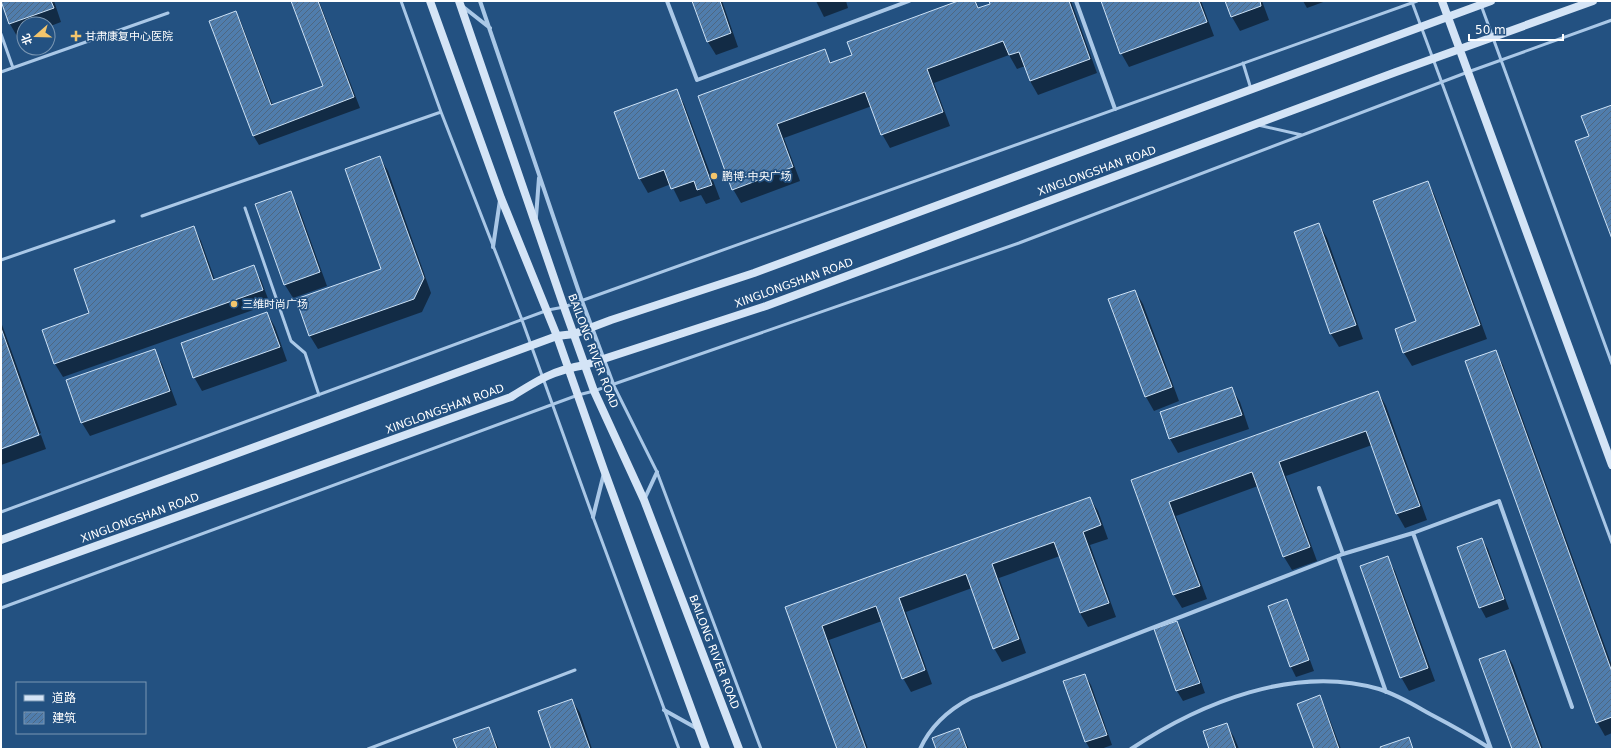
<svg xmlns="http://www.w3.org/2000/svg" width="1613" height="750" viewBox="0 0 1613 750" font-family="'DejaVu Sans','Noto Sans SC',sans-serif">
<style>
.shadow{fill:#0007}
.building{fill:url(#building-hatch);stroke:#cde2f6}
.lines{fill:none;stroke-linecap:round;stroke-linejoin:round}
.lane{stroke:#aac8e7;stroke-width:3}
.street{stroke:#aac8e7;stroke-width:4}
.secondary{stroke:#d4e4f6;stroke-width:8}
.poi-dot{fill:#f3c56c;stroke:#235181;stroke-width:1.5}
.labels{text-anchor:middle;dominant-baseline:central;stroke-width:3.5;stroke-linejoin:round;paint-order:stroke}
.poi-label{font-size:11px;fill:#fff;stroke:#235181;text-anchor:start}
.street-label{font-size:11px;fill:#fff;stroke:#235181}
</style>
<defs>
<pattern id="building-hatch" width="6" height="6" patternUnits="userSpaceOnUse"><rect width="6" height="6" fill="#507dac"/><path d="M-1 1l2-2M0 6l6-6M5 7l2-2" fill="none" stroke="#4e6781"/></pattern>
</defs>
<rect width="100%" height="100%" fill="#235181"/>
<path class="shadow" d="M2,1H54L61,22L48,27V24H24V35L18,38L10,24Z
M292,1H319L360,108L259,145L253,135L236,12L241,22L273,106L324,87Z
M693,1H722L738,47L716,55L708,42Z
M816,1H846L848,8L824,17Z
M961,1H975L980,9L991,5L990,1H1071L1097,73L1038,95L1030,81L1025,66L1017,69L1009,55L934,83L950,126L890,148L882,134L872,106L784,138L800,181L741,203L733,189L824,50L832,64L853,56Z
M1102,1H1201L1214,36L1129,67L1121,53Z
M1226,1H1262L1269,20L1240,31L1232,17Z
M1303,1H1326L1307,8Z
M676,90L684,104L720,199L706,204L701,195L680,202L671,184L648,193L640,179L615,113Z
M380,158L388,171L431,293L422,312L318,349L310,336L382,270Z
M1428,182L1435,196L1487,339L1412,366L1404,353L1418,322Z
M290,192L298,206L327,286L293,298L285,285Z
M1319,224L1327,238L1363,339L1339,347L1331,334L1295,232Z
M194,227L201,241L215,280L253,266L261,280L270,304L63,377L55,364L91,314Z
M1135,291L1143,304L1179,401L1154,411L1146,397L1110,300Z
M267,313L275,327L287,361L202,391L194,377Z
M1,322L41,433L1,448Z
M154,350L162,364L177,405L90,436L82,423L67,381Z
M1495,351L1503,365L1612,666V733L1605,736L1597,722Z
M1232,389L1240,402L1249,429L1178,453L1170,439L1161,413Z
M1378,392L1386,406L1427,520L1405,528L1397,514L1372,445L1286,476L1317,561L1292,570L1284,557L1258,486L1176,516L1207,599L1182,608L1174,595L1133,481Z
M41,435L46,449L1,465V450Z
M1090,498L1098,511L1108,539L1090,545L1116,617L1088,627L1080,613L1060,556L999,578L1026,653L1002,662L994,648L972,588L906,612L932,684L911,692L903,678L882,621L829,640L868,749H838L787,607Z
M1482,539L1488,549L1509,609L1486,618L1480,607Z
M1387,557L1395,571L1435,681L1409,691L1401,677Z
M1286,600L1292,611L1314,671L1296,677L1291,667Z
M1177,622L1183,632L1205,693L1183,701L1177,691L1155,630Z
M1505,651L1513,665L1543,749H1513Z
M1085,675L1091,685L1112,745L1101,749H1090L1086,742L1065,682Z
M1320,697L1325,707L1341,749H1315Z
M572,700L580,713L592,749H553Z
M1226,724L1234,737L1239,749H1210Z
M489,728L499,749H458Z
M959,729L969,749H938Z"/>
<path class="building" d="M1,1H51L54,8L9,24Z
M291,1H318L354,97L253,136L209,21L236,11L271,105L323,86Z
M692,1H720L731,33L707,42Z
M958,1H975L978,8L990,4L989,1H1069L1090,59L1030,81L1019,52L1009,55L1003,41L927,69L943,112L881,135L865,92L777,124L793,167L732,190L698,96L825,49L830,63L852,55L847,42Z
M1101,1H1199L1207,22L1120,54Z
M1225,1H1260L1261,6L1231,17Z
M677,89L712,185L697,190L694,181L671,189L664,170L639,179L614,112Z
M1612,105V239L1575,141L1589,136L1581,116Z
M380,156L424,278L414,299L309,336L296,299L381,269L345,169Z
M1428,181L1480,325L1403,353L1395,329L1416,321L1373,201Z
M291,191L320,272L284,285L255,204Z
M1319,223L1356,325L1330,334L1294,232Z
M194,226L213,280L254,265L263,290L54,364L42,330L89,313L74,269Z
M1135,290L1172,387L1145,397L1108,299Z
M267,312L280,347L193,378L181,343Z
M1,328L39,435L1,449Z
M155,349L170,391L81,423L66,380Z
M1496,350L1612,672V717L1596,723L1465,361Z
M1232,387L1242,415L1169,439L1160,412Z
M1378,391L1420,506L1396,514L1366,431L1279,462L1310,547L1283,557L1252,472L1169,502L1200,586L1173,595L1131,480Z
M1090,497L1101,525L1083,532L1109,603L1080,613L1054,542L992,564L1019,639L993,649L966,574L899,598L925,670L902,679L876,606L822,626L866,749H837L785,607Z
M1482,538L1504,599L1479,608L1457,547Z
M1388,556L1428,668L1400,678L1360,566Z
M1287,599L1309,660L1290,667L1268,606Z
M1177,621L1200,683L1176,691L1154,629Z
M1505,650L1541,749H1512L1479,659Z
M1085,674L1107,735L1085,742L1063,681Z
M1320,695L1339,749H1314L1297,704Z
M572,699L590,749H551L538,711Z
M1227,723L1236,749H1209L1203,731Z
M489,727L497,749H457L453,739Z
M959,728L967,749H936L932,738Z
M1409,737L1413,749H1381L1380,747Z"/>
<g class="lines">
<path class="lane" d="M401,1L441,112L522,320L593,517L679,749
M1412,2L1612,543
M1481,5L1612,364
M1,34L13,68
M1243,63L1251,89
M1,72L168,13
M1258,125L1302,135
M245,208L291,341L305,353L319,395
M142,216L441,112
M1,260L114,221
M613,384L657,472L761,749
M1,512L548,310L564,307L1417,1
M1,608L578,395L594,391L1019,243L1468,72L1612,20
M368,749L575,670"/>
<path class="street" d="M480,1L582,301L613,384
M667,1L697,80L909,1
M1076,1L1115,109
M462,6L490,28
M536,217L539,178
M493,247L500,200
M1319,488L1343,554
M644,500L657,472
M593,517L604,473
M1413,533L1491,749
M1338,556L1386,692
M664,710L698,729
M920,749C931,725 948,710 971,698L1343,554L1413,533L1499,501L1572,707
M1131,749C1200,703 1295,664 1379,689C1398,695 1414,705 1430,714C1451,725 1471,736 1491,749"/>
<path class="secondary" d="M430,1L501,198L557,336L604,470L706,749
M459,1L564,307L594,391L644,500L739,749
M1442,1L1612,465
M1,540L557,336L574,334L611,320L754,273L1491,1
M1,580L511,397C538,380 554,370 585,365L766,306L1396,72L1593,1"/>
</g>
<g class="poi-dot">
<path d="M74 30h4v4h4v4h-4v4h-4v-4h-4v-4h4z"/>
<circle cx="714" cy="176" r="4"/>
<circle cx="234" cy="304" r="4"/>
</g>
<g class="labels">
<g class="poi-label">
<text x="85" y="36">甘肃康复中心医院</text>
<text x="722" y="176">鹏博·中央广场</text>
<text x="242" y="304">三维时尚广场</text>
</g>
<g class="street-label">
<text transform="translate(1097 171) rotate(-20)">XINGLONGSHAN ROAD</text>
<text transform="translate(794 283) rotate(-20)">XINGLONGSHAN ROAD</text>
<text transform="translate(593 351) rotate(69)">BAILONG RIVER ROAD</text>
<text transform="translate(445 409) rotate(-20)">XINGLONGSHAN ROAD</text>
<text transform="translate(140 518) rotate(-20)">XINGLONGSHAN ROAD</text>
<text transform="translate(714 652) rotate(69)">BAILONG RIVER ROAD</text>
</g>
</g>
<rect width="1613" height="750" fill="none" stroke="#ffffff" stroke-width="4"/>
<rect x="16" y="682" width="130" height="52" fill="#235181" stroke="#7b97b3"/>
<rect x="24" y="695" width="20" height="6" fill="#d4e4f6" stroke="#7b97b3"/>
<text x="52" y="702" font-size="12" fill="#ffffff">道路</text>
<rect x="24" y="712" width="20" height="12" fill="url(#building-hatch)" stroke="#7b97b3"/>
<text x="52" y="722" font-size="12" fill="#ffffff">建筑</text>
<g transform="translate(36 36) rotate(250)"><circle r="19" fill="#235181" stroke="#7b97b3"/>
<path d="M0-3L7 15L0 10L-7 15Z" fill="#f3c56c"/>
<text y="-6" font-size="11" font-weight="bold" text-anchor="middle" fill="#ffffff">北</text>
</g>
<path d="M1469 34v6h94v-6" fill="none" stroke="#ffffff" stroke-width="2"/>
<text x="1475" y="34" font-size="12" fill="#ffffff" stroke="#235181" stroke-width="3" paint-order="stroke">50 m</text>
</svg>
